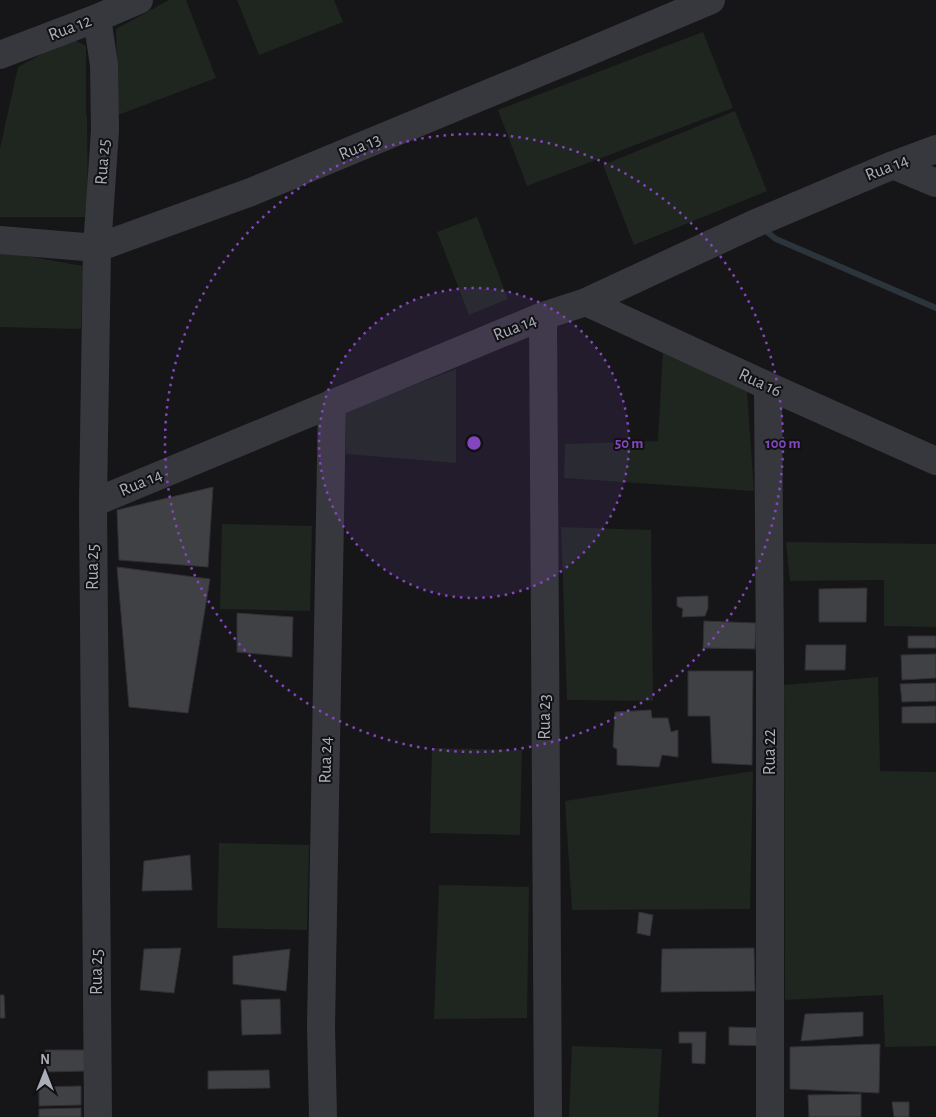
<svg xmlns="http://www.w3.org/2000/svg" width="936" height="1117" viewBox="0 0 936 1117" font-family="'Alegreya Sans',sans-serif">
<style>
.green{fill:#1e261f}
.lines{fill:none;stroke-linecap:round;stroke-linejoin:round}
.stream{stroke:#2c353c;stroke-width:6}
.building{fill:#404145;stroke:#303034}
.minor{stroke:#37383d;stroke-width:28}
.ring{fill:none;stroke:#8446be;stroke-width:2.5;stroke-dasharray:2.5 5}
.labels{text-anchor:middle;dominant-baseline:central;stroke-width:4;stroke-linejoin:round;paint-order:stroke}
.street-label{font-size:18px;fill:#a8adb8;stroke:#111113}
.centre{fill:#8446be;stroke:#111113;stroke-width:2.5}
.ring-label{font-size:15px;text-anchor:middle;font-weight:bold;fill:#8446be;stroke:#111113;stroke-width:4;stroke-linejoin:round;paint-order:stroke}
</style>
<rect width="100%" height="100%" fill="#161618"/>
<path class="green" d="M169,0H186L216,78L118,115L116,29Z
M237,0H334L343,22L259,55Z
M703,32L733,108L527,186L498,110Z
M71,38L86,46V115H87L88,207L85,209V217H0V148L18,67Z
M735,111L767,191L634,245L603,165Z
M477,217L508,299L469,315L437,232Z
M0,251L83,266L81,329L0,327Z
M663,351L747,391L754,491L564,478L565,444L658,441Z
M456,369V463L346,454V411Z
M222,524L312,526L310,611L220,609Z
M561,527L651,530L653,701L567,700Z
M786,542L936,544V627L884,626V580L790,581Z
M878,677L880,771L936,772V1046L885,1047L883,995L785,1000L784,685Z
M432,748L522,750L520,835L430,833Z
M753,771L750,909L572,910L565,801Z
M219,843L309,845L307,930L217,928Z
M439,885L529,887L527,1018L434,1019Z
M572,1046L662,1049L658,1117H569Z"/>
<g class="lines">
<path class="stream" d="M762,228L776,239L936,308"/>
</g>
<path class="building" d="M213,487L208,567L119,560L117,510Z
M117,567L210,579L188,713L129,707Z
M867,588L866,622H819V589Z
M708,596V608L705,616L682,617L683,609L677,606V597Z
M237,613L293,617L292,657L237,652Z
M704,621L756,623L755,649L703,648Z
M908,636H936V648H908Z
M806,645H846L845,670H805Z
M936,654V678L902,680L901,655Z
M688,671H753L752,765L712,763L710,716H688Z
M936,683V701L902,702L900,684Z
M936,706V723H902V707Z
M651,710L652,718H668L671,732L678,730V757L662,755L659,767L617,765V749L613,747L615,712Z
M190,855L192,890L142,891L144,861Z
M639,912L653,915L650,936L637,933Z
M181,948L174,993L140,990L144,949Z
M754,948L755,991L661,992L662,949Z
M290,949L286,991L233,984V956Z
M0,995H4L5,1018H0Z
M280,999L281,1034L242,1035L241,1000Z
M863,1012V1036L801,1041L805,1014Z
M729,1027L766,1028V1046L729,1045Z
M679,1032H706L705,1064L692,1063V1043H679Z
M880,1044L879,1093L790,1089V1047Z
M45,1050H88V1071L45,1072Z
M269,1070L270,1088L208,1089V1071Z
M81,1086V1105L39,1106V1087Z
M861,1094V1117H809L808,1095Z
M892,1102H909V1117H894Z
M81,1108V1117H39V1109Z"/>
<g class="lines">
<path class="minor" d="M97,18L104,65L105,130L97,248L93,503L98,1117
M0,55L97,18L139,0
M893,165L936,183
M0,240L97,248L251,192L581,55L711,0
M586,302L768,386L936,461
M543,316L548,1117
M768,386L770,667V1117
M93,503L543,316L586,302L756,223L893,165L936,149
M323,1117L321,1027L332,403"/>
</g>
<circle cx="474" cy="443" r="155" fill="#8446be" fill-opacity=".12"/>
<g class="ring">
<circle cx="474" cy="443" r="155"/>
<circle cx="474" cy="443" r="309"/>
</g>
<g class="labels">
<g class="street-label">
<text transform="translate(70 28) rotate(-21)">Rua 12</text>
<text transform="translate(360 147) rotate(-23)">Rua 13</text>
<text transform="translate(103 162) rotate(-86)">Rua 25</text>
<text transform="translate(887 168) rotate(-22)">Rua 14</text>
<text transform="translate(515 328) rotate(-22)">Rua 14</text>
<text transform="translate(760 383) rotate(25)">Rua 16</text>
<text transform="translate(141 483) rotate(-23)">Rua 14</text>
<text transform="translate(93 567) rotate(-90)">Rua 25</text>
<text transform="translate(545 717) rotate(-90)">Rua 23</text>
<text transform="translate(770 752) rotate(-90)">Rua 22</text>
<text transform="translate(326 760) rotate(-89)">Rua 24</text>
<text transform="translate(97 972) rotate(-90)">Rua 25</text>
</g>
</g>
<circle cx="474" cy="443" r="8" class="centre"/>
<g class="ring-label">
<text x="629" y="448">50 m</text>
<text x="783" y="448">100 m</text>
</g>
<g transform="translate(45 1072)" stroke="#111113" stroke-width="4" paint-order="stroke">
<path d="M0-4L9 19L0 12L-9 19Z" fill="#a8adb8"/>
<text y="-8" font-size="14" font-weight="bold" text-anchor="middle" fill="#a8adb8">N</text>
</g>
</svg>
